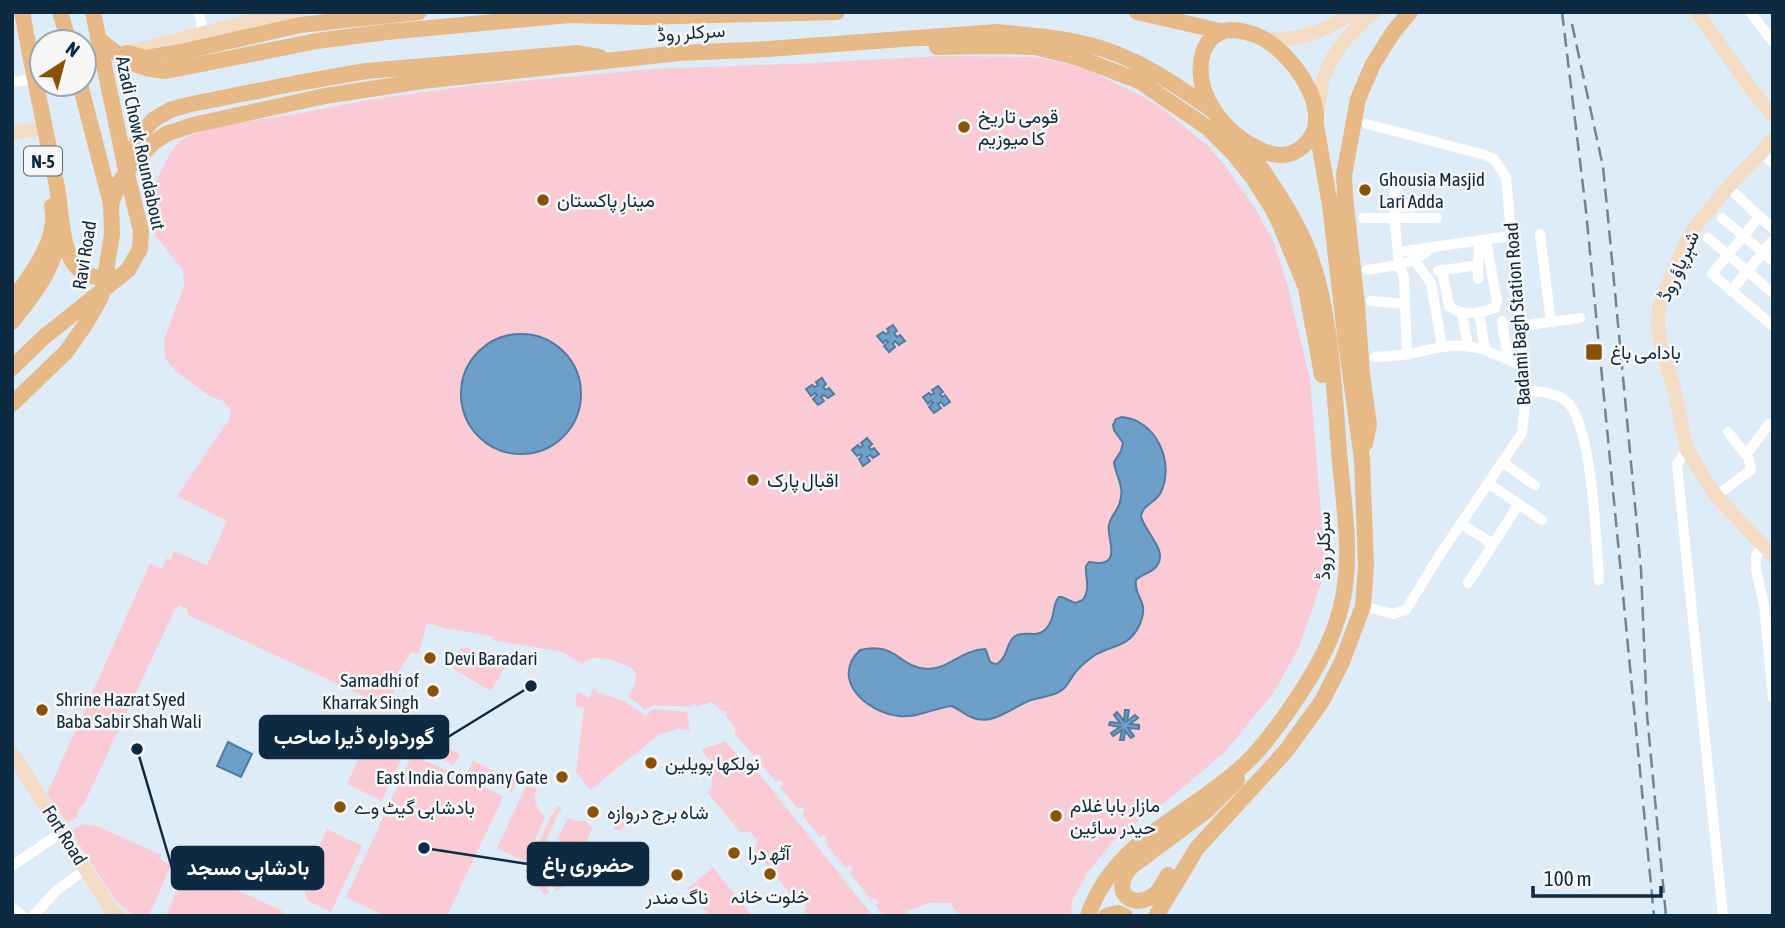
<svg xmlns="http://www.w3.org/2000/svg" width="1785" height="928" viewBox="0 0 1785 928" font-family="'Asap Condensed',Vazirmatn,sans-serif">
<style>
.green{fill:#facbd4}
.water{fill:#6d9fc9;stroke:#507ca0;stroke-width:2}
.lines{fill:none;stroke-linecap:round;stroke-linejoin:round}
.street{stroke:#fff;stroke-width:10}
.secondary{stroke:#f3dcc3;stroke-width:14}
.primary{stroke:#e7b986;stroke-width:16}
.rail{stroke:#6f8597;stroke-width:2.5;stroke-dasharray:14 7;stroke-linecap:butt}
.poi-dot{fill:#8a5207;stroke:#f7f7f7;stroke-width:2.5}
.labels{text-anchor:middle;dominant-baseline:central;stroke-width:5;stroke-linejoin:round;paint-order:stroke}
.shield{fill:#f7f7f7;stroke:#536878;stroke-width:2}
.shield-label{font-size:18px;font-weight:bold;fill:#0d2a41}
.street-label{font-size:19px;fill:#0d2a41;stroke:#f7f7f7}
.poi-label{font-size:19px;fill:#0d2a41;stroke:#f7f7f7;text-anchor:start}
.leader{fill:none;stroke:#0d2a41;stroke-width:2.5}
.callout-dot{fill:#0d2a41;stroke:#f7f7f7;stroke-width:2.5}
.callout{fill:#0d2a41;stroke:#0d2a41;stroke-width:2.5}
.callout-label{font-size:21px;text-anchor:middle;font-weight:bold;fill:#fff}
</style>
<rect width="100%" height="100%" fill="#deecf8"/>
<path class="green" d="M939,56L1035,57L1084,68L1146,98L1164,110L1207,145L1224,164L1256,210L1273,241L1287,283L1310,379L1324,549L1323,577L1310,616L1298,649L1274,692L1225,752L1168,800L1119,835L1088,872L1072,901L1071,916H962L954,909L951,903C944,904 938,902 931,903C922,904 915,910 907,910L906,916H884L875,905L878,903L877,899L874,898L871,900L850,873L852,871V868L849,866L846,868L824,842L827,839L826,836L823,835L820,837L802,815L804,812V809L802,807L798,809L780,787L783,785L782,782L778,780L776,782L759,762L762,758L760,755L757,754L754,756L735,734V727L726,716L727,711H722L712,702L697,706L694,703L691,707L656,705L652,706L645,710L628,696C643,674 636,667 614,661C601,657 593,656 582,664L563,652L492,640L493,636L449,629L427,623L419,653L411,652L398,673L403,677L387,702L381,701L379,703L188,615L187,608L179,606L175,609L83,806L80,807L77,815L78,817L67,823L47,794L150,563L162,569L167,558L171,560L174,551L207,565L227,521L177,496L230,418V409L223,401L209,396L175,371L165,358L164,340L184,286L183,270L154,234L152,189L170,153L181,140L211,127L306,112L367,100L467,86L652,69L813,63Z
M461,647L511,656L491,691L453,669Z
M593,688L596,690L598,694L601,693L624,701L646,716L651,710L655,709L687,712L690,730L680,729L660,734L590,790L576,772L584,708L575,706L577,692L590,698Z
M391,720L460,754L454,765L416,747H409L405,751L382,801L347,784L372,730Z
M725,741L740,759L745,756L873,916H809L804,910L806,908V900L800,894L794,893L791,895L789,892L755,851L757,840L750,832H740L707,792L711,789L714,766L701,750C710,744 717,747 725,741Z
M413,756L417,757L501,795L503,797L447,916H385L347,898V895L410,759Z
M473,761L498,773L500,771L518,779L512,792L468,771Z
M527,784L537,789C532,799 536,809 545,817L525,862L497,848Z
M623,802L635,818L619,831L614,829V821L609,813Z
M558,806L562,808L558,814L533,871L550,892L545,895L525,871L550,819Z
M568,818L577,821H586L592,828L574,877L557,891L540,873L543,868L556,873L569,846L557,839Z
M82,824L92,826L95,825L161,855L160,859L171,865L149,915L135,916L115,900L71,831Z
M327,829L362,846L331,912L308,901L302,882Z
M713,867L752,916H709L687,889Z
M185,871L194,874L196,872L281,910L282,916H166Z"/>
<path class="water" d="M893,325L897,331L894,333L897,337L900,335L905,341L899,345L895,341L893,344L895,347L889,352L884,346L888,342L886,340L883,343L877,336L883,332L886,334L889,332L887,329Z
M461 394a60 60 0 1 1 120 0a60 60 0 1 1-120 0Z
M822,378L826,384L823,387L826,390L829,388L834,394L828,398L824,395L821,397L824,401L818,405L813,399L817,395L815,393L811,396L806,389L812,385L815,387L818,385L816,382Z
M938,386L943,392L940,394L942,397L945,395L950,402L944,406L941,402L938,404L941,408L934,413L929,407L933,403L931,401L928,404L923,397L929,393L931,395L934,393L932,390Z
M1122,417C1156,420 1175,462 1161,492C1156,503 1143,504 1141,516C1144,532 1171,552 1155,568C1149,574 1141,574 1136,580C1133,598 1151,600 1139,626C1129,647 1112,645 1095,655C1088,660 1080,666 1075,673C1070,679 1068,686 1062,690C1053,697 1041,697 1031,700C1012,707 992,727 971,717C964,714 958,709 952,706C933,708 918,718 899,716C868,713 829,680 860,650C898,641 898,668 928,669C948,669 962,650 985,649C990,655 986,664 997,664C1009,656 1006,642 1015,636C1026,629 1040,642 1050,623C1055,615 1052,605 1059,597H1062L1075,603L1083,600C1091,588 1085,578 1086,566L1089,562C1092,562 1096,563 1100,563C1121,562 1106,535 1109,525C1110,518 1116,512 1119,505C1126,486 1116,479 1114,462L1121,451L1123,443L1114,430L1113,425L1116,419Z
M867,438L872,444L869,447L871,450L874,448L879,454L873,458L870,455L867,457L870,461L863,466L859,459L862,456L860,454L857,456L852,450L858,445L860,448L863,445L861,443Z
M1125,710H1129L1127,721L1135,715L1138,718L1130,724L1139,725V729L1128,728L1134,736L1131,738L1125,731L1124,740H1120L1122,730L1113,736L1111,733L1120,727L1109,725L1110,722L1120,723L1114,715L1117,712L1124,721Z
M228,742L252,754L241,777L217,766Z"/>
<g class="lines">
<path class="street" d="M199,12L203,33
M1750,12L1773,42
M12,82L27,80
M1761,153L1773,163
M1396,181L1394,214L1399,265L1404,277L1407,354
M1728,187L1773,229
M1395,207L1436,205
M1759,217L1712,274L1773,326
M1363,218H1437
M1722,218L1773,261
M1540,234L1551,322
M1708,238L1773,293
M1398,252L1510,236
M1414,260L1431,283L1442,346
M1367,270C1391,266 1415,265 1432,247
M1442,270L1449,306C1463,317 1479,313 1495,308L1497,301L1486,240
M1438,271L1478,265
M1478,279L1479,241
M1731,291L1773,240
M1371,301L1405,304
M1479,312L1485,350L1523,366
M1462,313L1468,346
M1502,321L1508,360
M1519,326L1580,318
M1375,357C1386,356 1398,356 1408,354C1440,348 1453,341 1485,350
M1525,390C1538,392 1556,392 1566,401C1593,424 1596,542 1599,580
M1687,450L1677,464L1723,916
M1746,455L1769,424
M1502,462L1535,485
M1488,483L1542,520
M1716,496L1751,470L1749,459L1728,432
M1461,524L1493,544
M1763,545L1756,556V570L1764,605L1773,698
M1468,583L1519,504
M1363,606L1393,614L1406,610L1439,556L1522,433L1524,415L1525,390L1506,177L1494,159L1485,155L1367,124
M12,866L62,832
M12,907L22,916
M33,916L57,890L86,869"/>
<path class="secondary" d="M1697,12L1751,89L1773,115
M1266,40C1302,39 1324,33 1353,12
M127,53L254,20L297,12
M1317,114C1319,102 1320,91 1323,80C1331,52 1352,30 1374,12
M12,133L37,129
M1773,139L1761,153L1728,187L1694,228L1687,240L1664,293L1659,307L1658,325L1661,346L1674,388L1687,450L1716,496L1773,556
M12,753L112,911L118,916"/>
<path class="primary" d="M22,12C33,71 45,129 57,187C61,209 61,241 72,261C81,276 98,279 115,277
M60,12L69,42
M1137,12L1220,31
M566,15L642,17L837,12
M1229,30C1241,30 1253,33 1264,39C1297,58 1343,124 1296,151C1285,158 1272,155 1261,150C1225,135 1191,92 1203,53C1207,40 1215,32 1229,30Z
M98,39C121,57 136,70 166,71L317,41L387,32L569,15L575,12
M937,47L991,46L1035,47L1079,58L1139,81L1208,128L1233,153L1253,178L1272,208L1280,224L1306,288L1322,375
M127,53L146,58L181,52L300,25L419,12
M128,164L139,137L153,120L170,110L187,105L292,84L366,71L578,53L600,57
M111,204L119,183L132,164L153,143L166,134L193,125L325,96L422,81L679,53L768,49L997,32C1043,36 1092,40 1133,61C1162,75 1189,94 1215,112
M12,301C31,274 59,241 52,206
M12,322C32,296 54,271 58,236
M12,368L44,337L128,270L140,249L141,231L126,170L93,12
M12,404L66,352L85,325L101,297L105,277L112,234L111,204L80,84
M1365,444L1369,424L1362,374L1357,305L1345,196L1344,175L1358,99L1373,64L1394,31L1410,12
M1168,875C1163,883 1159,893 1151,897C1127,910 1111,887 1132,866L1206,811L1237,780
M1088,916C1114,837 1199,812 1252,757C1263,746 1272,733 1282,720C1308,683 1334,644 1343,598C1352,553 1344,507 1340,462C1334,394 1332,305 1305,243C1289,206 1264,173 1242,140
M1106,916L1118,913L1125,916
M1156,916L1197,848L1286,751L1322,701L1342,662L1363,606L1366,566L1362,460L1346,343L1330,205L1316,125"/>
<path class="rail" d="M1562,12L1586,211L1654,916
M1572,24L1603,167L1607,207L1641,569L1647,715L1666,916"/>
</g>
<g class="poi-dot">
<circle cx="964" cy="127" r="7"/>
<circle cx="1365" cy="190" r="7"/>
<circle cx="543" cy="200" r="7"/>
<rect x="1585" y="343" width="18" height="18" rx="3.5"/>
<circle cx="753" cy="480" r="7"/>
<circle cx="430" cy="658" r="7"/>
<circle cx="433" cy="691" r="7"/>
<circle cx="42" cy="710" r="7"/>
<circle cx="651" cy="763" r="7"/>
<circle cx="562" cy="777" r="7"/>
<circle cx="340" cy="807" r="7"/>
<circle cx="593" cy="812" r="7"/>
<circle cx="1056" cy="816" r="7"/>
<circle cx="734" cy="853" r="7"/>
<circle cx="770" cy="874" r="7"/>
<circle cx="677" cy="875" r="7"/>
</g>
<g class="labels">
<rect class="shield" x="24" y="146.5" width="38" height="29" rx="5"/>
<g class="shield-label">
<text x="43" y="161">N-5</text>
</g>
<g class="street-label">
<text transform="translate(691 32) rotate(-4)">سرکلر روڈ</text>
<text transform="translate(141 143) rotate(78)">Azadi Chowk Roundabout</text>
<text transform="translate(84 255) rotate(-81)">Ravi Road</text>
<text transform="translate(1678 266) rotate(-66)">شېرپاؤ روڈ</text>
<text transform="translate(1517 314) rotate(-94)">Badami Bagh Station Road</text>
<text transform="translate(1323 546) rotate(-90)">سرکلر روڈ</text>
<text transform="translate(65 835) rotate(58)">Fort Road</text>
</g>
<g class="poi-label">
<text x="978" y="116">قومی تاریخ<tspan x="978" dy="22">کا میوزیم</tspan></text>
<text x="1379" y="179">Ghousia Masjid<tspan x="1379" dy="22">Lari Adda</tspan></text>
<text x="557" y="200">مینارِ پاکستان</text>
<text x="1610" y="352">بادامی باغ</text>
<text x="767" y="480">اقبال پارک</text>
<text x="444" y="658">Devi Baradari</text>
<text x="419" y="680" text-anchor="end">Samadhi of<tspan x="419" dy="22">Kharrak Singh</tspan></text>
<text x="56" y="699">Shrine Hazrat Syed<tspan x="56" dy="22">Baba Sabir Shah Wali</tspan></text>
<text x="665" y="763">نولکھا پویلین</text>
<text x="548" y="777" text-anchor="end">East India Company Gate</text>
<text x="1070" y="805">مازار بابا غلام<tspan x="1070" dy="22">حیدر سائِین</tspan></text>
<text x="354" y="807">بادشاہی گیٹ وے</text>
<text x="607" y="812">شاہ برج دروازہ</text>
<text x="748" y="853">آٹھ درا</text>
<text x="770" y="896" text-anchor="middle">خلوت خانہ</text>
<text x="677" y="897" text-anchor="middle">ناگ مندر</text>
</g>
</g>
<path class="leader" d="M531 686L448 737M424 848L528 864M137 749L172 868"/>
<g class="callout-dot">
<circle cx="531" cy="686" r="7"/>
<circle cx="424" cy="848" r="7"/>
<circle cx="137" cy="749" r="7"/>
</g>
<g class="callout">
<rect x="260" y="716" width="188" height="42" rx="7"/>
<rect x="528" y="843" width="120" height="42" rx="7"/>
<rect x="172" y="847" width="151" height="42" rx="7"/>
</g>
<g class="callout-label">
<text x="354" y="744">گوردوارہ ڈیرا صاحب</text>
<text x="588" y="872">حضوری باغ</text>
<text x="248" y="875">بادشاہی مسجد</text>
</g>
<rect width="1785" height="928" fill="none" stroke="#0d2a41" stroke-width="28"/>
<g transform="translate(63 63) rotate(36)"><circle r="33" fill="#f7f7f7" stroke="#99a5ae" stroke-width="2"/>
<path d="M0-5L12 26L0 18L-12 26Z" fill="#8a5207"/>
<text y="-10" font-size="19" font-weight="bold" text-anchor="middle" fill="#0d2a41">N</text>
</g>
<path d="M1533 886v10h128v-10" fill="none" stroke="#0d2a41" stroke-width="3.5"/>
<text x="1544" y="886" font-size="21" fill="#0d2a41" stroke="#f7f7f7" stroke-width="5" paint-order="stroke">100 m</text>
</svg>
